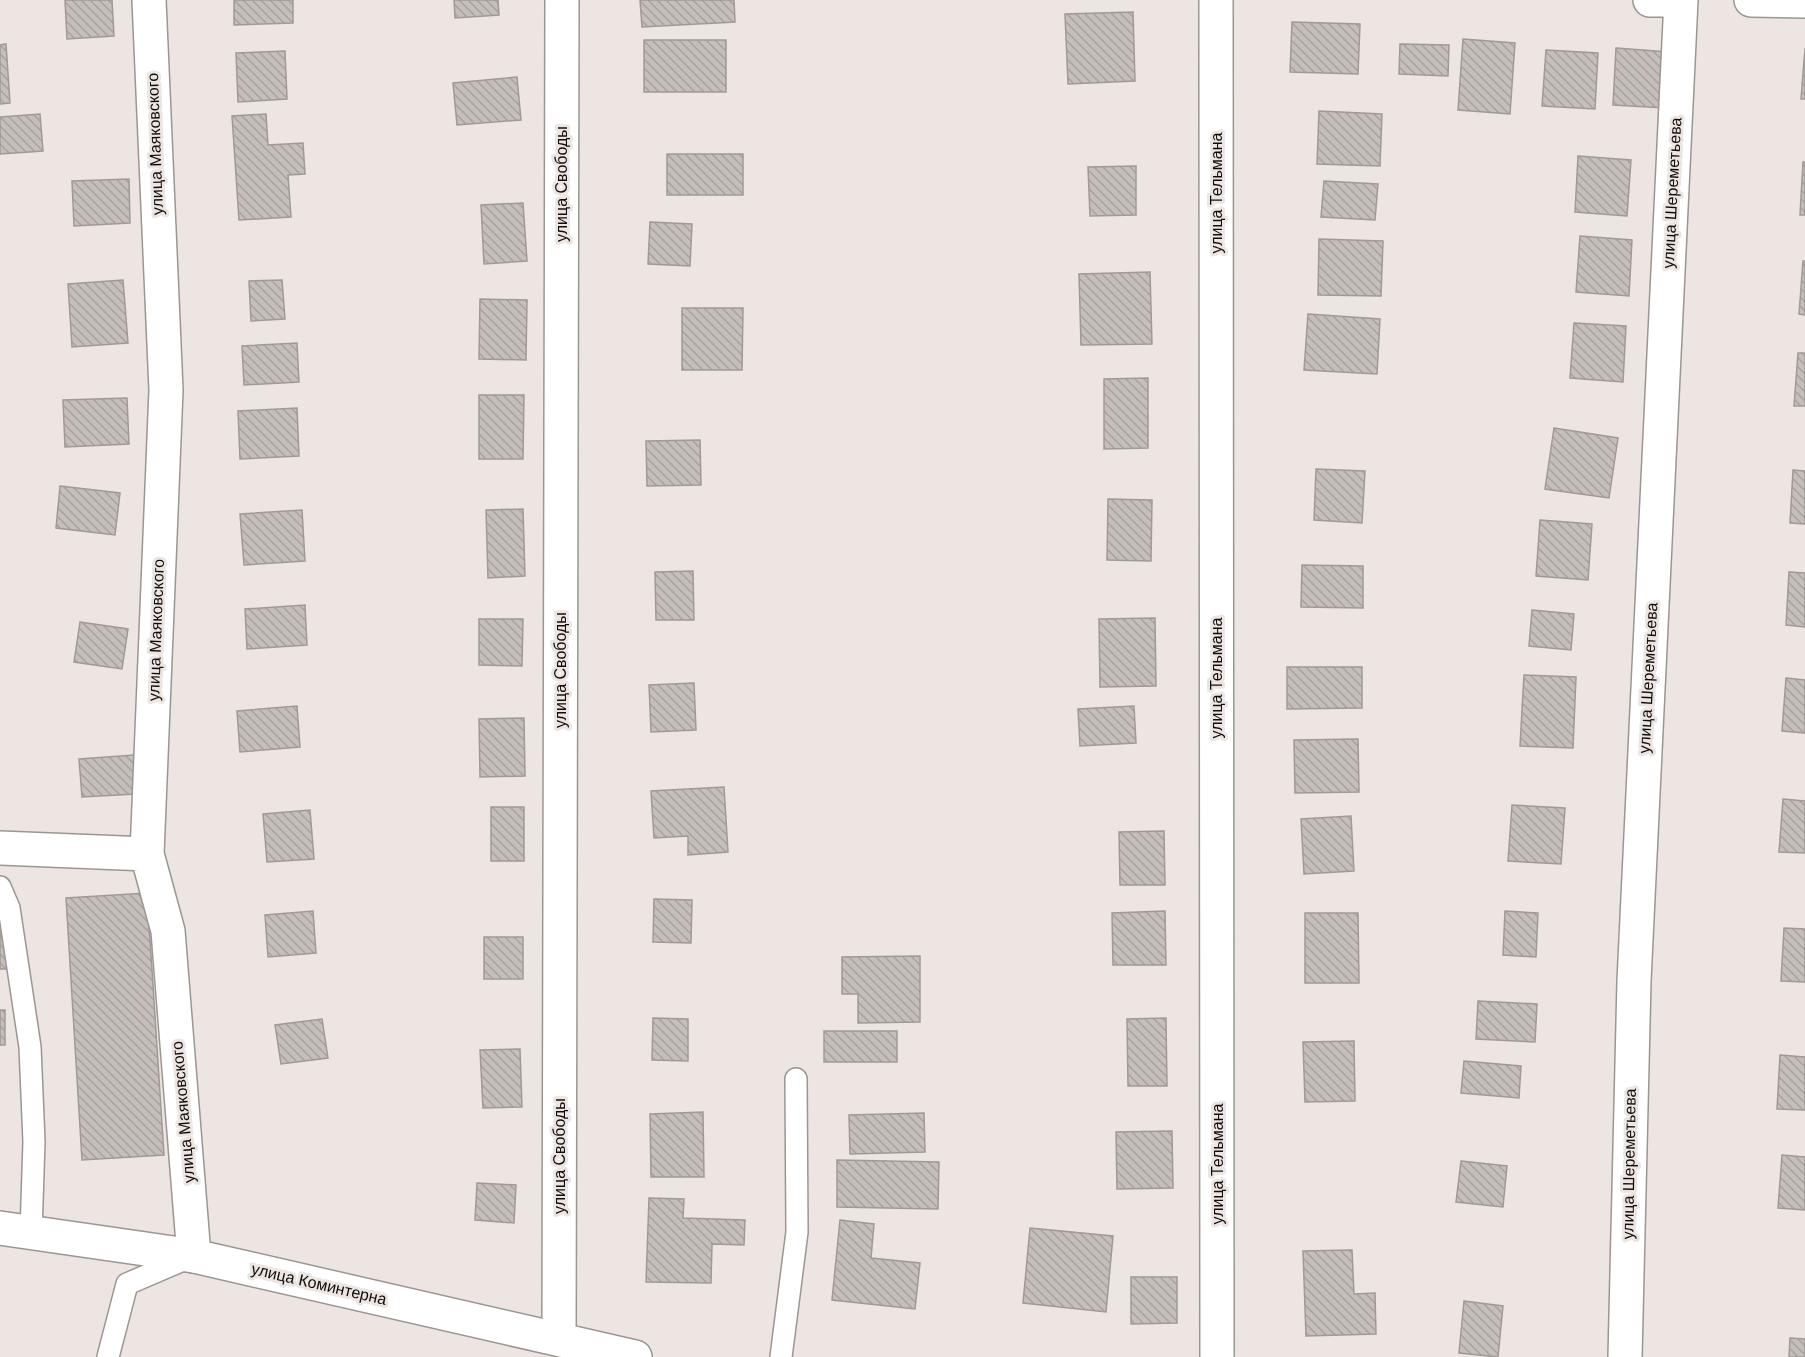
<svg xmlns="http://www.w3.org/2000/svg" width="1805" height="1357" viewBox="0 0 1805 1357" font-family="Arial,sans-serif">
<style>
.building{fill:url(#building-back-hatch);stroke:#a09a96;stroke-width:1.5}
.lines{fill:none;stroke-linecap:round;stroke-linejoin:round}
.lane-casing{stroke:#9c9692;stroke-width:24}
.street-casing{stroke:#9c9692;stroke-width:36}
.secondary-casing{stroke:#9c9692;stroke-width:36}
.lane{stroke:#fff;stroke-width:21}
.street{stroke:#fff;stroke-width:33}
.secondary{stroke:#fff;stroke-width:33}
.labels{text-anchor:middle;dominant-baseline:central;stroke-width:6;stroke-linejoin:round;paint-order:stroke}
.street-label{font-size:16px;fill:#0f0d0b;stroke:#ece5e1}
</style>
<defs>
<pattern id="building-back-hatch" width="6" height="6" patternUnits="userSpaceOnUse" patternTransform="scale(1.5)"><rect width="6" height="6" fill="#c5bebb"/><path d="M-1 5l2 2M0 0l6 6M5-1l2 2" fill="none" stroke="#a8a29f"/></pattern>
</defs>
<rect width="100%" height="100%" fill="#ece5e1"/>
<path class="building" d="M65,0H112L114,36L67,39Z
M234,0H293V23L234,25Z
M454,0H498L499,15L455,18Z
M640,0H734L735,22L642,27Z
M1133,12L1135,81L1068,84L1065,14Z
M1292,22L1360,24L1358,74L1290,72Z
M1463,39L1515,43L1510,114L1458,110Z
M644,40H726V92H644Z
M6,44L10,103L0,104V45Z
M1400,44L1449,45L1448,76L1399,74Z
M1616,48L1669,52L1665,108L1613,105Z
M1805,48V99H1801Z
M1546,50L1598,53L1595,109L1542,106Z
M285,51L287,99L238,102L236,53Z
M517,77L521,120L457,125L453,83Z
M1319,111L1382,114L1380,166L1317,164Z
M40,114L43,151L0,154V117Z
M266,114L268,145L303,143L305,174L288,175L291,217L239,220L232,116Z
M667,154H743V195H667Z
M1578,156L1631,160L1627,216L1575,212Z
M1803,162H1805V215H1800Z
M1136,166V215L1090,216L1088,167Z
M129,179L130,223L74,226L72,181Z
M1324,181L1378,184L1375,220L1321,217Z
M523,203L527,261L484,264L481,205Z
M650,222L692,224L690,266L648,264Z
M1580,236L1632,240L1629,296L1576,292Z
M1319,239L1383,241L1381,296L1318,295Z
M1803,261H1805V315L1799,314Z
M1150,272L1152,344L1081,345L1079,274Z
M123,280L128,343L72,347L68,284Z
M282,280L285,319L251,321L249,281Z
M480,299L527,300L526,360L479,359Z
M682,308H743L742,370H682Z
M1308,314L1380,319L1377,374L1304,370Z
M1574,323L1626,326L1623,382L1570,378Z
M297,343L299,382L244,385L242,346Z
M1798,353H1805V406H1794Z
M1148,378V448L1104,449V379Z
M479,395H524L523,459H479Z
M127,398L129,444L65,447L63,400Z
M297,408L299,456L240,459L238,411Z
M1554,428L1618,438L1609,498L1545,489Z
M700,440L701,485L647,486L646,441Z
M1316,469L1365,471L1362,523L1314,520Z
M1793,470L1805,471V524L1790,523Z
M60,486L120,493L115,535L56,528Z
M1108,499L1152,500L1151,561L1107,560Z
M523,509L525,576L488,578L486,510Z
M302,510L305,561L244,565L240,514Z
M1540,520L1592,524L1588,580L1536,576Z
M1302,565L1363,566V608L1301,607Z
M693,571L694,620H656L655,572Z
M1789,572L1805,573V627L1786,625Z
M305,605L307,645L247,649L245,609Z
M1532,610L1574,614L1571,650L1529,646Z
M1155,618L1156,686L1100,687L1099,619Z
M479,619H523L522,666L479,665Z
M80,622L128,629L122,669L74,662Z
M1287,667H1362V708L1287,709Z
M1524,675L1576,677L1573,748L1520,746Z
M1786,678L1805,680V733L1782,731Z
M694,683L696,730L651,732L649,685Z
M297,706L300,747L240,752L237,711Z
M1134,706L1136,743L1080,746L1078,709Z
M524,718L525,776L480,777L479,719Z
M1358,739L1359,792L1295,793L1294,740Z
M134,755L136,794L82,797L79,759Z
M724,787L728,852L688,855V836L654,838L651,791Z
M1783,799L1805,801V853L1779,852Z
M1512,805L1565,808L1561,864L1508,861Z
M491,807H524V861H491Z
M310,810L314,859L267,862L263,814Z
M1351,816L1354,871L1304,874L1301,819Z
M1164,831L1165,885H1120L1119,832Z
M147,893L164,1155L82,1160L66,898Z
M654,899L692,900L691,943L653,942Z
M313,911L316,953L268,957L265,915Z
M1165,911L1166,965H1113L1112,913Z
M1505,911L1538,913L1536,957L1503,955Z
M1305,913H1358L1359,983H1305Z
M1784,928L1805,929V982L1781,981Z
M0,931H6L7,969H0Z
M484,937H523V979H484Z
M920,956V1022L858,1023V994H842V957Z
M1478,1001L1537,1004L1535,1042L1476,1039Z
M0,1010H5V1045H0Z
M653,1018L688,1019V1061L652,1060Z
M1166,1018L1167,1086H1128L1127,1019Z
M322,1019L328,1058L281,1064L275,1025Z
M824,1031H897V1062H824Z
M1354,1041L1355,1101L1305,1102L1303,1042Z
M520,1049L522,1107L483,1108L480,1050Z
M1780,1055L1805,1057V1110L1777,1109Z
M1464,1061L1521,1066L1519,1098L1461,1093Z
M703,1112L704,1177H651L650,1114Z
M924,1113L925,1152L850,1154L849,1115Z
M1172,1131L1173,1188L1117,1189L1116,1132Z
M1782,1155L1805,1157V1210L1778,1208Z
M837,1160L939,1162L938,1209L837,1207Z
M1461,1161L1507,1166L1503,1207L1456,1202Z
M477,1183L516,1185L514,1223L475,1220Z
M649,1198L684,1199L683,1218L745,1220L744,1245L712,1244L711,1283L646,1282Z
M840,1220L874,1224L871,1258L920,1263L915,1309L832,1300Z
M1030,1228L1113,1236L1106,1312L1023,1303Z
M1352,1250L1354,1294L1375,1293L1376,1334L1306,1336L1303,1251Z
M1131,1277H1177V1323L1131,1324Z
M1464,1301L1503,1306L1498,1357L1459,1353Z
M1790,1338L1805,1339V1357H1789Z"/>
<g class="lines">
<g class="lane-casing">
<path id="lane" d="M0,887L9,908L30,1047L34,1142L31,1232
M108,1357L127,1284L190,1257
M781,1357L797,1232L796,1079"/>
</g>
<g class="street-casing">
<path id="street" d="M149,0L166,390L147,854L168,931L194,1256
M1650,0H1665
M1751,0L1805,1
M0,848L147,854
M559,1339L562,0
M1625,1357L1634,981L1681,0"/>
</g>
<g class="secondary-casing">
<path id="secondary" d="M1216,0L1217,1357
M0,1228L194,1256L635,1357"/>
</g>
<use href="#lane" class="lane"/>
<use href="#street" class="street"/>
<use href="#secondary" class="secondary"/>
</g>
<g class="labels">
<g class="street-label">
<text transform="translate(155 144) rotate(-92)">улица Маяковского</text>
<text transform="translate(561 184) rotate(-90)">улица Свободы</text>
<text transform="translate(1216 193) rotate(-90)">улица Тельмана</text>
<text transform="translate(1672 193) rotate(-87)">улица Шереметьева</text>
<text transform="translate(156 630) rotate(-88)">улица Маяковского</text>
<text transform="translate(560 670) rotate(-90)">улица Свободы</text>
<text transform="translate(1216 678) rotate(-90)">улица Тельмана</text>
<text transform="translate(1648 678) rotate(-87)">улица Шереметьева</text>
<text transform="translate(183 1112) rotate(-95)">улица Маяковского</text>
<text transform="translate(559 1156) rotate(-90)">улица Свободы</text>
<text transform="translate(1217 1164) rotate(-90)">улица Тельмана</text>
<text transform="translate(1629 1164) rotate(-89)">улица Шереметьева</text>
<text transform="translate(319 1284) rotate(13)">улица Коминтерна</text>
</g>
</g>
</svg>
